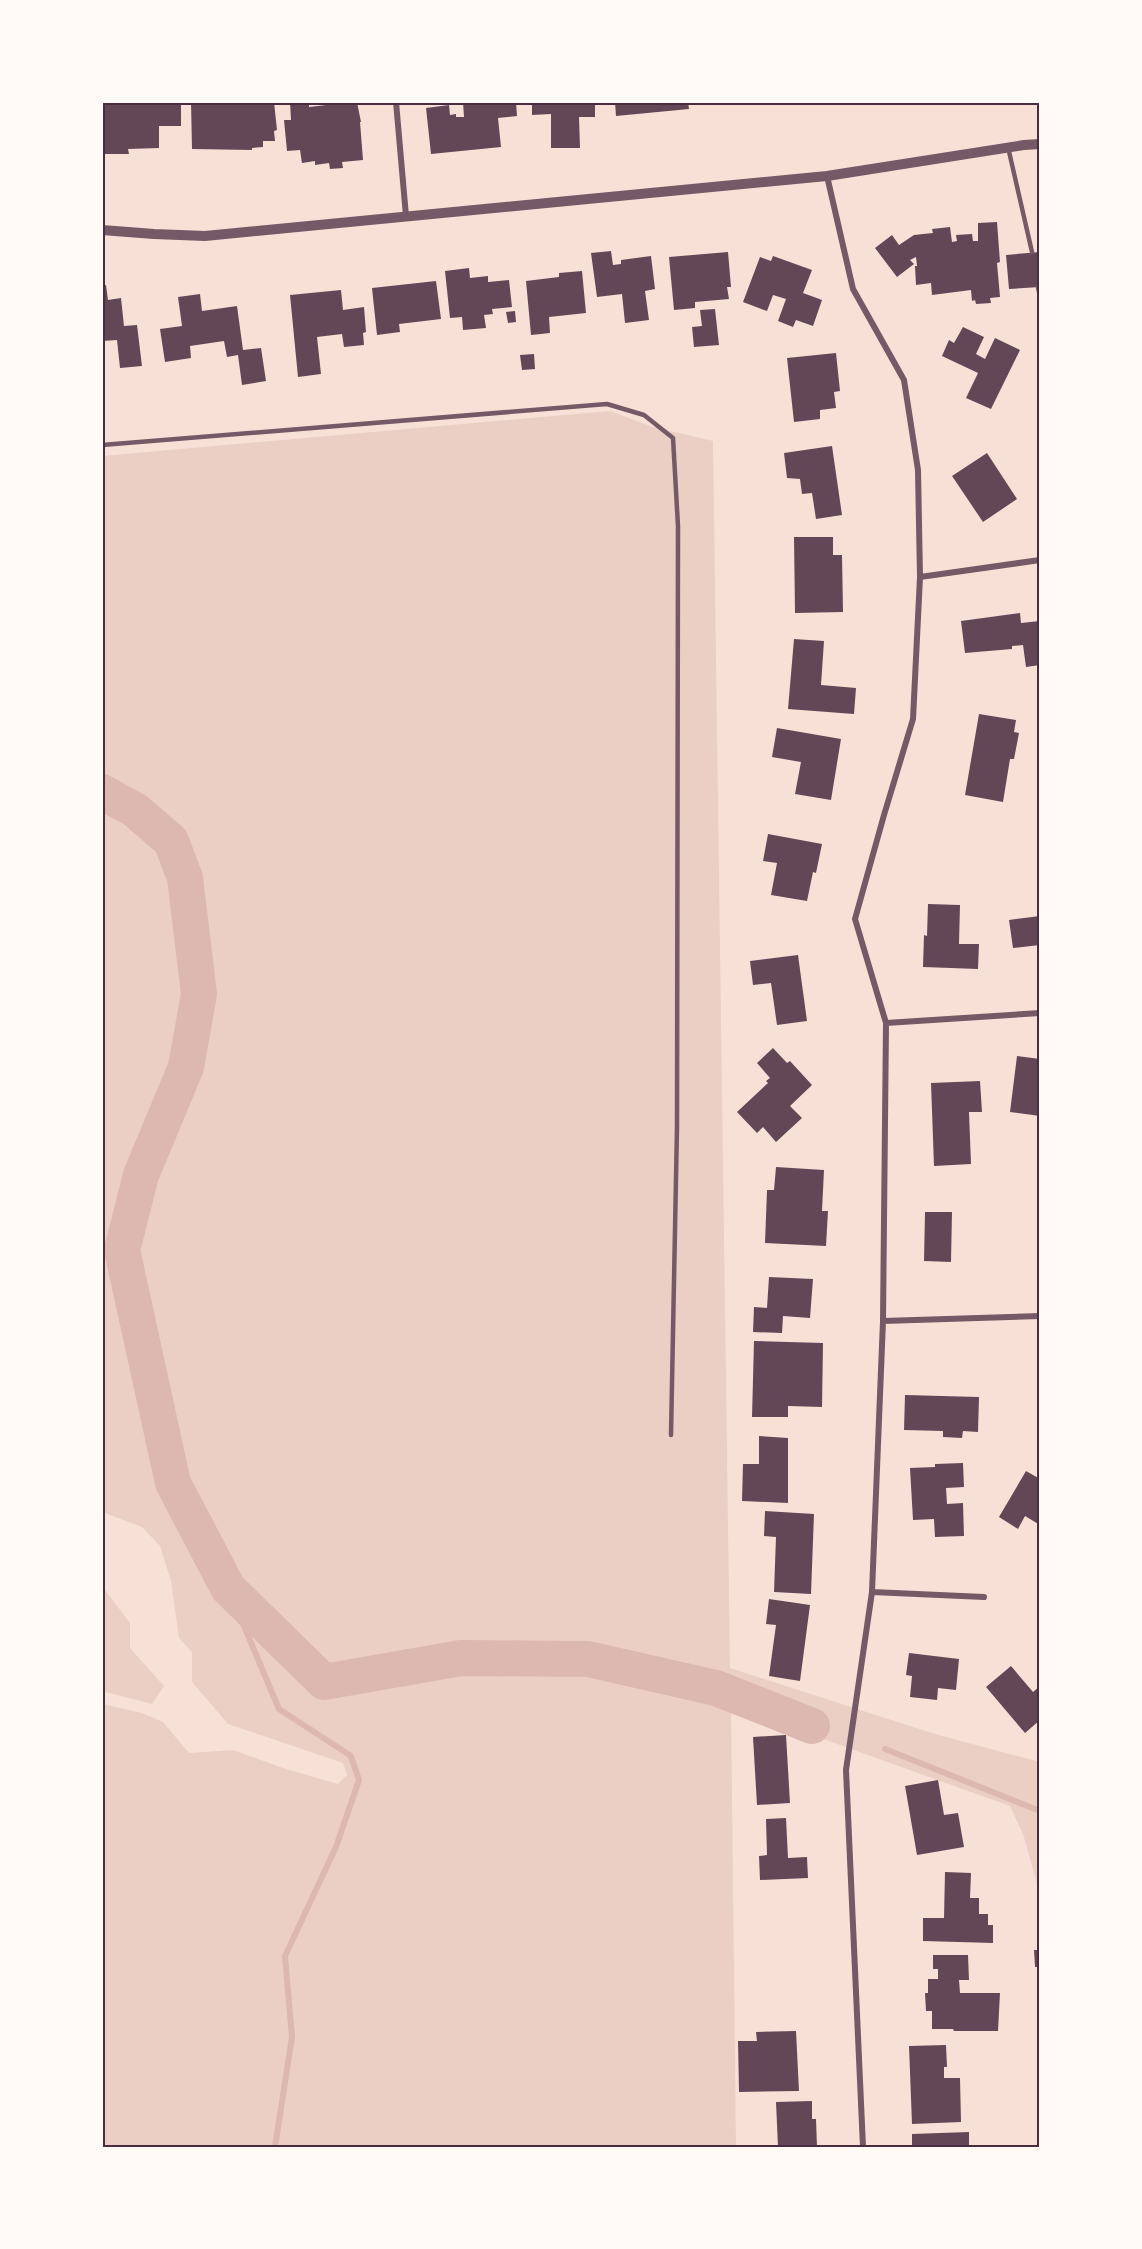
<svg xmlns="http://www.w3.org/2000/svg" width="1142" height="2249" viewBox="0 0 1142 2249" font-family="'Open Sans',sans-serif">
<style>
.green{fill:#ebcfc5}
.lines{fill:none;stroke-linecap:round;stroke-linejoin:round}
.stream{stroke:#dcb8b0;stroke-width:6}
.river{stroke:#dcb8b0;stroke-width:36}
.building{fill:#644757}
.service{stroke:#755966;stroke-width:4.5}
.minor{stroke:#755966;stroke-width:6}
.tertiary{stroke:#755966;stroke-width:10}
.neatline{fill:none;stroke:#4a2c40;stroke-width:2}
</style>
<rect width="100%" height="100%" fill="#f7e1d7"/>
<path class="green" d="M610,411L653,427L713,441L730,1668L935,1734L1040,1762V1894L1023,1834L1010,1806L731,1706L736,2147H102V1704L142,1713L163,1722L189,1753L233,1750L286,1769L338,1784L347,1775L343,1763L228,1724L192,1682V1652L179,1638L171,1581L160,1546L142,1527L102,1512V456Z
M102,1586L130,1623V1648L164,1686L152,1704L102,1691Z"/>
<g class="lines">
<path class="stream" d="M228,1588L279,1709L351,1756L359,1780L336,1847L285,1956L292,2037L275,2147
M885,1749L1040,1811"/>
<path class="river" d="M102,792L135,810L171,841L185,878L199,994L186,1067L141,1175L122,1250L173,1483L228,1588L324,1682L461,1658L588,1659L716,1688L812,1726"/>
</g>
<path class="building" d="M102,102H181V126H159V148L128,149L129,154H102Z
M191,102H274L277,130L274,131L275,141H263V147L252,148V150L192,149Z
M290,102H309V107L335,104L334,102H357L361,122H360L363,160L342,162L343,168L330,169L329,163L315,165V161L302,163L300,150L287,151L284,120H291Z
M463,102H516L517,116L498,118L501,147L431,154L426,108L449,105L450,115L456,114V117H464Z
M532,102H595V117H579L580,148H551V114L532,115Z
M615,102H688L689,109L616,116Z
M997,222L1000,262L997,263L1000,297L990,298L991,303L976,304L975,300L972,301L971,290L932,295L931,283L916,285L915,266H917L916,257L910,260L914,264L897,277L875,248L892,235L899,245L914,235L933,233L932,229L950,227L952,242L957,241L956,235L972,234L973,241H978V223Z
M611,251L613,265L621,264V260L651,256L655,289L645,291L649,320L625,323L622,294L597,297L591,253Z
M728,252L731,287H727L729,299L695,302V308L674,310L669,257Z
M1040,252V287L1009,289L1006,255Z
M773,256L812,270L803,293L822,300L813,326L796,320L793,327L778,321L786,299L773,295L767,311L743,302L760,257L771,261Z
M469,268L470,278L488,276V282L509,280L512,307L492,309L493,314L484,315L486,328L463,330L462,317L450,318L445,271Z
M582,271L586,313L549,317L550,333L531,335L526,281L559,277V273Z
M436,281L441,319L399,324L400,332L377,335L372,288Z
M106,285L108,300L121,298L124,326L137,325L142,366L120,368L117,340L102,341V286Z
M341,290L343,310L364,307L366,332L363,333L364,345L344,347L342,334L317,337L321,374L298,377L290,295Z
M200,294L202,311L237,306L243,350L261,348L266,381L242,385L238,355L227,357L224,341L190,346L191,358L165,362L160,329L182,326L178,297Z
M715,309L719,345L694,347L692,327L702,326L700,310Z
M515,311L516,322L508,323L506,312Z
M963,327L984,337L976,354L985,359L995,338L1020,350L991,409L966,398L978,373L942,356L949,340L954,343Z
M836,353L840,391L834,392L836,408L820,410V419L794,422L787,358Z
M534,354L535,369L522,370L520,355Z
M832,446L842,515L816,519L812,493L802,494L800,479L787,478L784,453Z
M987,453L1017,499L983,522L952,476Z
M794,537H833V555H842L843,612L795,613Z
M1020,613L1021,623L1040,621V665L1026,667L1023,645L1012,646V649L965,653L961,621Z
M794,639L824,641L821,685L856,688L854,714L788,709Z
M979,714L1016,720L1014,732L1019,733L1014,759H1010L1003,802L965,795Z
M777,728L841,739L831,800L795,794L801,762L772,757Z
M768,834L822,844L816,873L813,872L807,901L771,895L777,863L763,861Z
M928,904L960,905L959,944H979L978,969L923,967L924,935L927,936Z
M1040,916V945L1013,948L1009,920Z
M798,955L807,1021L777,1025L771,983L753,985L750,961Z
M773,1048L787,1063L790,1061L812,1085L790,1106L802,1118L776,1142L763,1127L757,1133L737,1112L768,1083L766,1081L770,1078L757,1063Z
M1017,1056L1040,1059V1116L1010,1112Z
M980,1081L982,1112H969L971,1164L934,1166L931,1083Z
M776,1167L824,1170L822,1211H828L826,1246L765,1243L767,1190H774Z
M925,1212H952L951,1262L924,1261Z
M769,1277L813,1279L810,1318L783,1316L782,1333L753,1332L754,1307L767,1308Z
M754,1341L823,1343L822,1407L788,1406V1417H752Z
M905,1395L979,1397L978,1432L963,1431L962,1438L943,1437V1431L904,1430Z
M759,1436L788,1438V1503L742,1501L743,1464H759Z
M963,1463L964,1487L946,1488L947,1504L963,1503L964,1536L935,1537L934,1519L913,1520L910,1468L935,1467V1464Z
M1026,1471L1040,1479V1525L1025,1516L1018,1529L999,1517Z
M765,1511L814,1514L811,1594L774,1592L776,1537L764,1536Z
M769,1599L810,1605L800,1681L769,1676L776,1625L766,1624Z
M909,1653L959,1659L956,1690L938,1688L937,1700L910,1697L912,1676L906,1675Z
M1011,1666L1033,1692L1040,1686V1720L1025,1733L986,1687Z
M786,1735L790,1803L757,1805L753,1737Z
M938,1780L944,1815L958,1813L964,1847L917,1855L905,1786Z
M786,1818L788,1858L807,1857L808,1878L760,1880L759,1856L767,1855L766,1819Z
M945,1872L971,1873L970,1898H979V1914H988V1925H993V1943L923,1941V1918H944Z
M1034,1950H1040V1967H1035Z
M933,1955H968L969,1980H959L960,1993H1000L998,2031H954L953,2029H932V2011H926L925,1993H928V1979H938V1969H933Z
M796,2031L799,2091L739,2092L738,2041H757L756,2032Z
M946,2045L947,2067H944V2078H960L961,2122L912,2124L909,2046Z
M812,2101V2119H816L817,2147H778L776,2102Z
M969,2132V2147H912V2134Z"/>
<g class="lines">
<path class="service" d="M1008,147L1032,252
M1038,287L1040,297
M102,445L607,404L644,415L673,438L678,526L677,1127L671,1435"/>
<path class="minor" d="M396,102L406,216
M827,176L853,289L904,380L918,470L920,577L913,719L884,815L855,919L886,1023L883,1321L872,1592L846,1770L863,2147
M920,577L1040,560
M886,1023L1040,1013
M883,1321L1040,1316
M872,1592L984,1597"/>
<path class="tertiary" d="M102,230L154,234L205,236L827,176L1024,145L1040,144"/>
</g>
<rect width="1142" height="2249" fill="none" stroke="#fffaf5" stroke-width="207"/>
<rect x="104" y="104" width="934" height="2042" class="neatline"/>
</svg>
